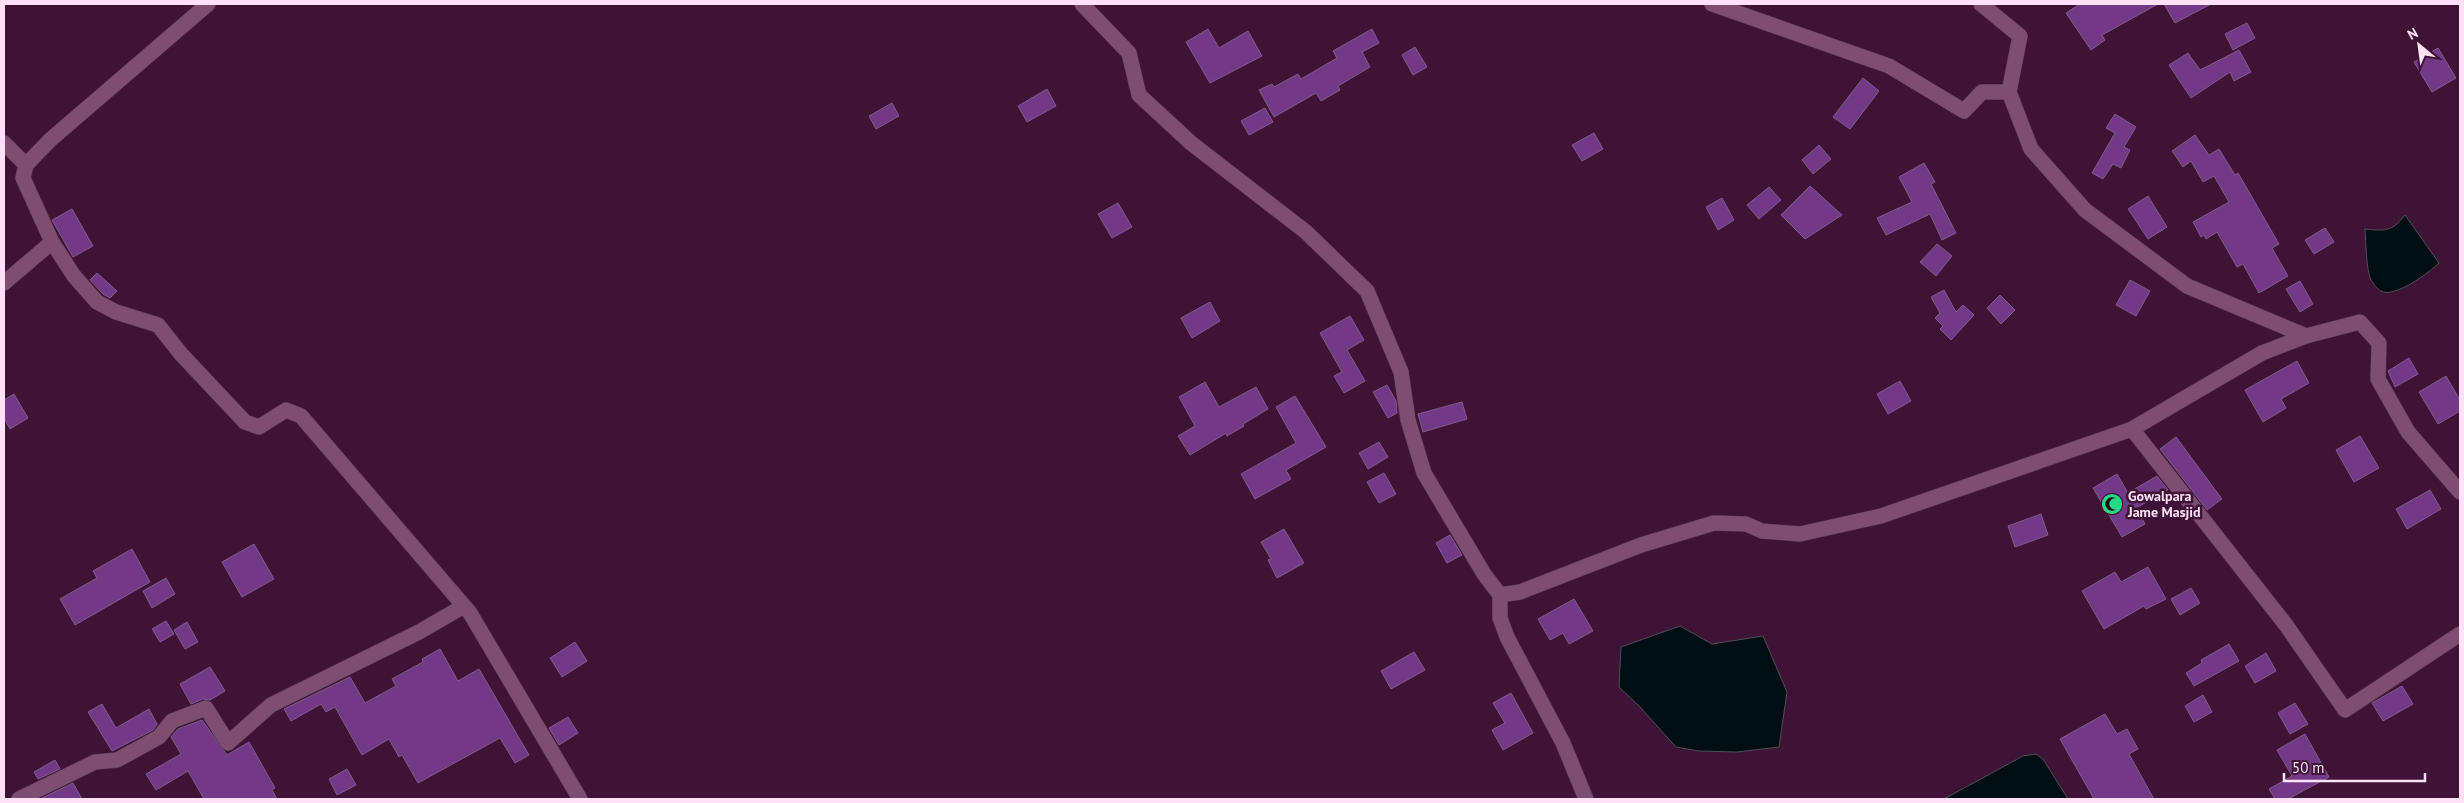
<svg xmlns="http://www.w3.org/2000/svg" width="2464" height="803" viewBox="0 0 2464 803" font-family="'PT Sans',sans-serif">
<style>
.water{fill:#010f14;stroke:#4d4e58}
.building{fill:#723a86;stroke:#7f5c8c}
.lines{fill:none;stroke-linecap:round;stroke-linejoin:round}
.minor-casing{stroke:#54324d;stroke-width:16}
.minor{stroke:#7e4d72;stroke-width:15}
.labels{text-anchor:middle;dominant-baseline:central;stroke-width:5;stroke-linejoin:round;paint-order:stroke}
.poi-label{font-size:14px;font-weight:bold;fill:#fee1f6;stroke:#3f1336;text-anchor:start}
</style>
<rect width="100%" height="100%" fill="#3f1336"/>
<path class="water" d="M2405,215L2439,263C2430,272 2394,299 2381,291C2378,290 2373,283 2371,280C2366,270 2366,241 2365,229C2385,231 2392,232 2405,215Z
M1680,626L1712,644L1763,636L1787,692L1779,747L1737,752L1699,751L1676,747L1640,707L1619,687L1621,647Z
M2036,754L2043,759L2068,799H1944L2023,756Z"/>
<path class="building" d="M2080,4H2158L2102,35L2105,40L2091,50L2066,13Z
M2164,4H2211L2175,23Z
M2247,23L2255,38L2233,50L2225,34Z
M1208,29L1219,48L1248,31L1262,56L1210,83L1186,42Z
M1372,29L1379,43L1362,52L1370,67L1338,86L1340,90L1321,101L1316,93L1274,117L1259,90L1272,84L1274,87L1298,74L1301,79L1337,58L1333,51Z
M1415,47L1427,67L1413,75L1402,55Z
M2438,48L2456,78L2432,92L2414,62Z
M2239,50L2251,72L2234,81L2230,72L2191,98L2169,65L2188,53L2200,70Z
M1863,78L1879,91L1850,129L1833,117Z
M1047,89L1056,106L1027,122L1018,106Z
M892,103L899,116L876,129L869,116Z
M1265,108L1273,122L1249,135L1241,121Z
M2115,114L2136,127L2124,147L2130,150L2121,168L2113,164L2103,179L2092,173L2115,133L2106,128Z
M1594,133L1603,149L1582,161L1572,145Z
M2195,135L2209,155L2219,149L2235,175L2238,173L2279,244L2272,248L2288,276L2259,293L2243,264L2237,267L2217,232L2206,239L2204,235L2201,237L2193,222L2229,202L2214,176L2203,182L2191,161L2183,167L2172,151Z
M1819,145L1831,159L1813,174L1802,160Z
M1924,163L1935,182L1931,184L1956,233L1942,240L1930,214L1886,235L1877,218L1912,202L1899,177Z
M1810,186L1842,215L1805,239L1781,215Z
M1769,187L1781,200L1759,219L1747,205Z
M2148,196L2167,227L2148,239L2128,209Z
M1722,198L1734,220L1718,230L1706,207Z
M1118,203L1132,227L1112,238L1098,214Z
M72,209L93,246L73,257L52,220Z
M2325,228L2334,242L2314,254L2305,240Z
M1937,244L1952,256L1936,276L1920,262Z
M97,273L117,291L110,298L103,294L90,280Z
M2130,280L2150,291L2136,316L2116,305Z
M2300,281L2313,304L2300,312L2286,289Z
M1944,290L1956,312L1963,305L1974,315L1951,340L1940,329L1943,326L1935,318L1940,313L1931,297Z
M2000,295L2015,310L2001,324L1987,308Z
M1210,302L1220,321L1192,338L1181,318Z
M1350,316L1364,340L1347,350L1365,381L1344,393L1334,376L1342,372L1320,333Z
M2409,358L2418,374L2395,387L2388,371Z
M2297,361L2309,383L2281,399L2286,408L2263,422L2245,390Z
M2446,376L2460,400V411L2438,424L2419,392Z
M1900,381L1911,401L1888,414L1877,394Z
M1205,382L1219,407L1256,387L1268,409L1243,424L1244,426L1227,436L1226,433L1190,455L1178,436L1195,426L1179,397Z
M1387,385L1396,401L1397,413L1388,418L1373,392Z
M14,394L28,418L10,429L4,418V400Z
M1295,396L1326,447L1286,470L1291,479L1255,499L1241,474L1296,443L1276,407Z
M1462,402L1467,419L1423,432L1418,414Z
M2360,436L2379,468L2354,482L2336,450Z
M2176,437L2222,499L2207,510L2160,449Z
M1379,442L1388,457L1368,469L1359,453Z
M1384,473L1396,494L1379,503L1367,482Z
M2117,474L2128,493L2157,476L2168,490L2136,508L2145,524L2122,537L2093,488Z
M2430,490L2441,509L2407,529L2396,509Z
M2041,514L2048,535L2015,547L2008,526Z
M1284,529L1304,563L1277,578L1268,560L1271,559L1261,542Z
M1450,535L1462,555L1447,563L1436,543Z
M254,544L274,579L242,597L222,562Z
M132,549L150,582L75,625L60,599L97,578L93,571Z
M2148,567L2166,599L2146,609L2144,606L2104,629L2082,591L2115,572L2121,582Z
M166,578L175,594L152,608L143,591Z
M2191,588L2200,603L2180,615L2171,599Z
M1574,599L1593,631L1569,644L1563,633L1550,640L1538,619Z
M166,621L174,634L160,642L152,629Z
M187,622L198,642L185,649L174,630Z
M575,642L587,661L562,677L550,658Z
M2229,644L2239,661L2194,686L2186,673L2202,663L2201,660Z
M440,649L458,681L479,669L529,755L515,763L500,738L418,783L402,755L399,757L389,739L362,755L335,707L326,712L321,704L291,721L284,709L350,677L365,703L396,686L392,679L423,662L422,659Z
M1414,652L1425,670L1391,689L1381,671Z
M2266,653L2276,671L2255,683L2245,666Z
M210,667L225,691L210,700L203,699L191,704L180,684Z
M2402,686L2413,704L2383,721L2372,703Z
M1511,693L1533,733L1503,750L1492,730L1505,723L1493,703Z
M2203,695L2212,712L2194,722L2185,706Z
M2295,703L2308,724L2290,734L2278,713Z
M102,704L116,728L149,709L157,724L153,730L112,751L88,712Z
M2105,714L2117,734L2127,729L2138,749L2129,754L2154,799H2094L2060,739Z
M568,717L578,733L559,745L549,728Z
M202,720L227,755L249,742L275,788L272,790L277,799H204L188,771L156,790L146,774L181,754L171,737L178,729Z
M2305,734L2329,777L2288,799H2275L2269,789L2292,776L2277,750Z
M55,760L60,769L38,779L34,772Z
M347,769L356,785L337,795L329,779Z
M73,783L82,799H40Z"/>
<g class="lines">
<g class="minor-casing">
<path id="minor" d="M1082,4L1129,53L1139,95L1191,143L1306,232L1367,291L1401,372L1408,420L1424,473L1484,574L1500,595L1520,592L1641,545L1714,523L1746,524L1762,531L1800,534L1881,516L2132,429L2262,353L2306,336L2360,322L2379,343L2378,379L2408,432L2460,492
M1712,4L1889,66L1964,111L1982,92H2009
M1981,4L2020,36L2009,92L2031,149L2085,210L2187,286L2306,336
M4,143L26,165
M52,242L74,276L97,302L116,312L158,325L181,354L245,422L259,427L286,410L301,416L470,613L580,799
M4,283L52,242L23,178L26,165L50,140L208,4
M2132,429L2286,625L2345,710L2460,634
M1500,595V618L1507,637L1563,743L1586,799
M19,799L95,762L117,760L159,737L172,721L206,708L228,743L271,705L419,632L464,606"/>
</g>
<use href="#minor" class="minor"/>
</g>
<defs>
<g id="mosque-disc" transform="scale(1.125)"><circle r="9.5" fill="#24d886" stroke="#3f1336"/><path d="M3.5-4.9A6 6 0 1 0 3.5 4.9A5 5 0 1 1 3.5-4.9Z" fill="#111"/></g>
</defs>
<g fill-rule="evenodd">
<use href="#mosque-disc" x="2112" y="504"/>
</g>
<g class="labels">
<g class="poi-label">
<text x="2128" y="496">Gowalpara<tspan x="2128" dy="16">Jame Masjid</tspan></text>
</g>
</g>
<rect width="2464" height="803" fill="none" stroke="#fee1f6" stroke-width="10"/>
<g transform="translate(2419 45) rotate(331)" stroke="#3f1336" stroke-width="4" paint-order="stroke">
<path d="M0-4L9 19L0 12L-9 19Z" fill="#fee1f6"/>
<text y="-8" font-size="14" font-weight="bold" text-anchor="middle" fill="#fee1f6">N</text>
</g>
<path d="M2284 773v8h141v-8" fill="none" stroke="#fee1f6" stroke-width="2.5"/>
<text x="2292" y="773" font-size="15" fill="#fee1f6" stroke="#3f1336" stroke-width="4" paint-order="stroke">50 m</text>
</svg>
